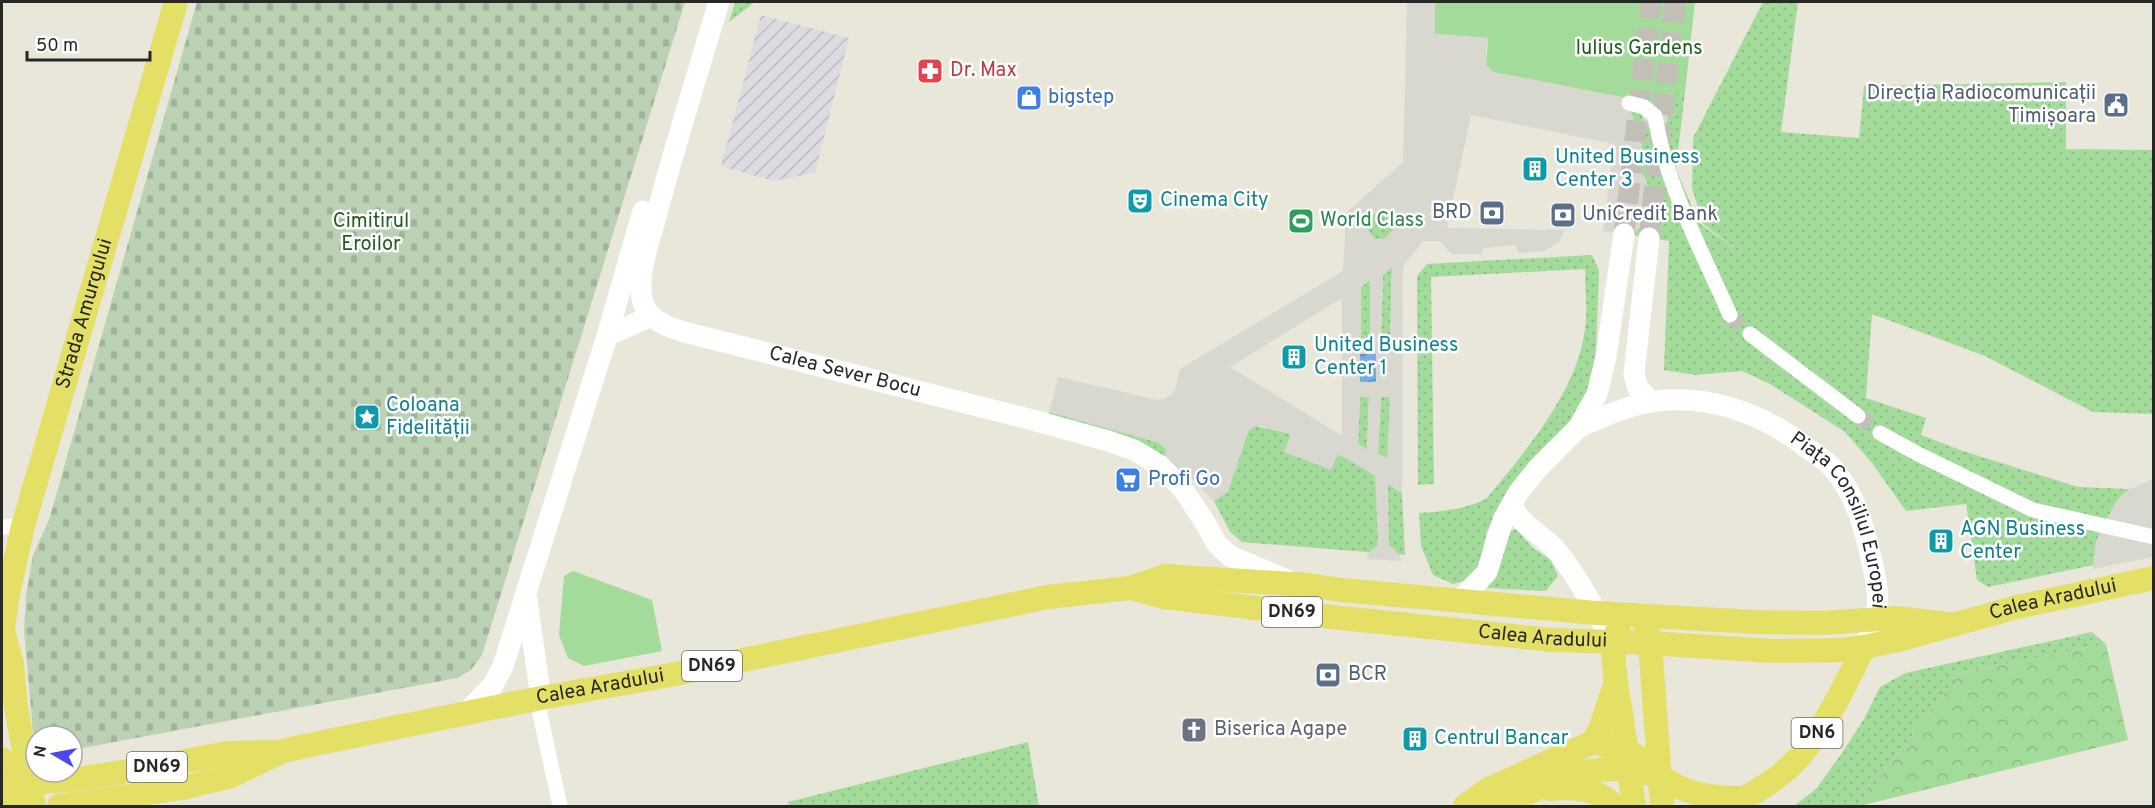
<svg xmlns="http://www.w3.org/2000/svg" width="2155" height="808" viewBox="0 0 2155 808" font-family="Overpass,sans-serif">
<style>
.industrial{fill:url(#industrial-furrows)}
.grass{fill:url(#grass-dots)}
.forest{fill:url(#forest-crowns)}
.cemetery{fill:url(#cemetery-stones)}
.park{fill:#a3db9b}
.plaza{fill:#d9d8d0;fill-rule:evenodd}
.water{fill:url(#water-waves)}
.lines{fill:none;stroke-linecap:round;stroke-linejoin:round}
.street-tunnel{stroke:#c2c0b6;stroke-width:15;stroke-dasharray:15 8;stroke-linecap:butt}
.secondary-tunnel{stroke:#c2c0b6;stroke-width:21;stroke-dasharray:21 10;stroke-linecap:butt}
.street{stroke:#fff;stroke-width:15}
.secondary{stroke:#fff;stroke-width:21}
.primary{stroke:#e3e065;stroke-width:24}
.labels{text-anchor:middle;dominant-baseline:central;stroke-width:5;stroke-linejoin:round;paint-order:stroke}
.shield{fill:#fff;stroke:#686868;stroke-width:1.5}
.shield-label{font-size:18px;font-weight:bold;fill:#272727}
.park-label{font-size:20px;fill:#1f5d20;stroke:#fff}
.health-label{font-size:20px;fill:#be3a42;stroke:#fff;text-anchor:start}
.service-label{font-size:20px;fill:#4e5e75;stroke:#fff;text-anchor:end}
.shop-label{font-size:20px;fill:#366cbe;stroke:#fff;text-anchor:start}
.culture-label{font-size:20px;fill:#0d838f;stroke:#fff;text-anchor:start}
.leisure-label{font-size:20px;fill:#27864d;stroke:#fff;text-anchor:start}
.street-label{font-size:20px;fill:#272727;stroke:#fff}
.worship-label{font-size:20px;fill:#5b616d;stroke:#fff;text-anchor:start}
</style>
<defs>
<pattern id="industrial-furrows" width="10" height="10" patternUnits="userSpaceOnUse" patternTransform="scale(1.5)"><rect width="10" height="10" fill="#dedae1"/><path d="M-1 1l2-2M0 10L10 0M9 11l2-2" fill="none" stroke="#bebbc1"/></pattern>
<pattern id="grass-dots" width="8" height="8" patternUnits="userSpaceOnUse" patternTransform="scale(1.5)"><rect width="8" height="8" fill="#a3db9b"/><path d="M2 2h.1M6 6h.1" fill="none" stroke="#8cbc86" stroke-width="1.8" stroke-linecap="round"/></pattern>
<pattern id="forest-crowns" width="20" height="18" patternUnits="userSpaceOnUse" patternTransform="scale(1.5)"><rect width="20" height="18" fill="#a3db9b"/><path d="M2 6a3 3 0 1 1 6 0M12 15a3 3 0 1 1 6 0" fill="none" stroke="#8cbc86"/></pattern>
<pattern id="cemetery-stones" width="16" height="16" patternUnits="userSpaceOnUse" patternTransform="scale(1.5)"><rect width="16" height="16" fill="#bbd1b3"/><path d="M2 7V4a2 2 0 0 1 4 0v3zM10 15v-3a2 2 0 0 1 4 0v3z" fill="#a1b39a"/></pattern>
<pattern id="water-waves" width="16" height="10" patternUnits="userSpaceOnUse" patternTransform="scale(1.5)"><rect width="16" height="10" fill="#75aee3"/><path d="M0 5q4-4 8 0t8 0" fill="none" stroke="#608eb8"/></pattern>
</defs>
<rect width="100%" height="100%" fill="#e9e6da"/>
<path class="industrial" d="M761,15L849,38L815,173L773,181L721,166Z"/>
<path class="grass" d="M735,2H755L729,22Z
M1763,2H1798L1781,132L1859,138L1864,86L2066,82V149L2153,150V414L2093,412L1985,356L1872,314L1866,398L1926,418L1921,435L1963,451L2078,487L2130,489L2118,499L2096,542L2094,565L1988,587L1977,580L1966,504L1906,511L1872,463L1845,432L1770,384L1742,371L1695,375L1664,370L1669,241L1632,235C1651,217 1656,191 1639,170L1642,145L1626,98L1685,92L1676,169L1699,223L1737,250L1703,224L1692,188L1693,138Z
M1366 226a14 14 0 1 1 28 0a14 14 0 1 1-28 0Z
M1592,255L1599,270L1596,351L1590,386L1579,411L1522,475L1500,506L1487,531L1480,564L1472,579L1453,584L1433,575L1421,546L1419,513C1444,511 1465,510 1487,498C1526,450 1577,392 1585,329C1588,310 1585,289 1585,269L1431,277L1434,484L1418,485L1417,276L1427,264Z
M1392,266L1390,338H1381L1383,275Z
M1371,279L1370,338H1361V287Z
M1381,396H1390L1388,459L1378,454Z
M1360,397H1369L1367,450L1358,444Z
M1049,412L1159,442L1166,450L1165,461L1047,418Z
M1256,426L1291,434L1285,452L1338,454L1355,463L1402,493L1405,555L1242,542L1230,532L1214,501L1249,430Z
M1516,529L1533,548L1551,560L1558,576L1546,591L1487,588L1497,570L1508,532Z
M2092,632L2106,644L1959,673L1859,806H1794L1816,789L1842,753L1864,719L1880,687L1905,673Z
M1028,742L1039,806H790L788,802Z"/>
<path class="forest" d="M2106,644L2128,740L1859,806L1959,673Z"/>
<path class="cemetery" d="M197,2H685L482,655L471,670L457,678L72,750V736L36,737L33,731L24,631L26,596L33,555L49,520Z"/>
<path class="park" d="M1435,2H1695L1685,92L1626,98L1493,72L1486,65L1488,38L1435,34Z
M573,571L652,600L662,651L584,666L568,658L559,635L564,576Z"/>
<path class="plaza" d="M1407,2H1435V34L1488,38L1486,47V65L1493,72L1626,98L1642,145L1639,170L1646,179L1650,195L1648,212L1641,227L1632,235L1603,231L1614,144L1471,115L1447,228L1564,230L1559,242L1544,251L1519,253L1515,245L1484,248L1481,254H1452L1440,241H1423L1404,265L1403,270L1402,493L1388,484L1389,545L1395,549L1402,561L1366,559L1369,552L1378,545L1375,475L1338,454L1331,470L1284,452L1291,434L1261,426H1256L1249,430L1228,492L1214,501L1191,478L1165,461L1166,450L1159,443L1049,412L1058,377L1158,400L1164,399L1172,394L1175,390L1180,369L1343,271L1346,213L1403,162ZM1383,213L1391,217L1393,221V230L1384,239H1375L1367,229L1368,220L1374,214ZM1392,267L1390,338H1381L1383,275ZM1370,280V338H1361V287ZM1342,298V435H1341L1230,367ZM1360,397H1369L1367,449L1358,444ZM1381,397H1390L1387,459L1378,454Z
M1642 116a13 13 0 1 1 26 0a13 13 0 1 1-26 0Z
M2153,479V557L2093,569L2096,542L2103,525L2118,499L2130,489Z"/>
<path class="water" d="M1360,354H1376V382H1360Z"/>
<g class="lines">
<path class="street-tunnel" d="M1730,315L1750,334
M1858,416L1880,433"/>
<path class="secondary-tunnel" d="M1624,234L1651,2
M1649,238L1675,2"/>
<path class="street" d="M1629,103L1644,107L1655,116C1666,186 1702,251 1730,315
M1750,334L1858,416
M1880,433L1918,454L2033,510L2154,537
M2,527L23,526
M541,698L540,714L560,806"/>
<g class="secondary">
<path id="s1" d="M719,2C698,72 676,142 657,213C650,239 637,273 642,299C647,323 676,330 696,335L1025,418L1105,440L1134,450L1159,465L1182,488L1204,521L1217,544L1230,556L1287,580"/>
<path d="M1649,238L1634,374L1638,388L1651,402"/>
<path d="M607,336L651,316"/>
<path id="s2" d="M1578,428C1601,417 1624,407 1650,402C1707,393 1763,413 1807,448C1817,455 1828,461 1835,471C1852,491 1862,520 1868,545C1872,563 1880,591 1877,608C1876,621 1869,635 1864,647"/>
<path d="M1512,505C1518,523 1541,534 1554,548C1578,575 1595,612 1614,643"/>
<path d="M527,601L541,698"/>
<path d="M1459,601L1487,572L1503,520L1518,493L1538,468L1578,428L1597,394L1606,357L1624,234"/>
<path d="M466,713L493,685L503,666L607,336L643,211"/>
</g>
<g class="primary">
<path id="s3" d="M1130,588L1164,597L1332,617L1552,640L1650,643L1770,651L1843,650L1864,647L1902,639L2017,607L2154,578"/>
<path d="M1646,627L1650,643L1662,806"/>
<path d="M1618,629C1607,653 1620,701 1623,727C1627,754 1630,780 1634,806"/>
<path d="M3,631L12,664L16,707L34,806"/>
<path id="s4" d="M2,635L8,594L23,526L176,2"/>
<path d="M1593,742L1601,727L1614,687"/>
<path d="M2,759L14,806"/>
<path d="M2,785L70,780L155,767L227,753L275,752"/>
<path d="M1550,789C1573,787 1598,788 1614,806"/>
<path id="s5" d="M59,806L182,788L231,776L283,751L319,743L541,698L670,675L1048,597L1130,588L1165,576L1309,585L1341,590L1596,613L1754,622L1822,623L1896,618L1954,625"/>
<path d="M1465,806L1489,789L1593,742L1626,750L1642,760L1653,771"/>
<path d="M1499,806C1555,782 1594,756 1657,776C1666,779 1673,785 1681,788C1702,797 1722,798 1745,798"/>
<path d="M1731,806C1750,795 1769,785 1785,771C1819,742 1844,687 1864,647"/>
</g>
</g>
<defs>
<g id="pharmacy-square" transform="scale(1.35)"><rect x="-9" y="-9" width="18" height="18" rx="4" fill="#e0444e" stroke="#fff"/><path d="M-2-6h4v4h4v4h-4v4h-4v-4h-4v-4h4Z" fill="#fff"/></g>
<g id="shop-square" transform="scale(1.35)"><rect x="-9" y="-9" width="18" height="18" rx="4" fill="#3f7fe0" stroke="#fff"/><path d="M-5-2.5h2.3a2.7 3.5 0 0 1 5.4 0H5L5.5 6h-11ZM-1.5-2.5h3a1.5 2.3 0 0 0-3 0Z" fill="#fff"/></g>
<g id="civic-square" transform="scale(1.35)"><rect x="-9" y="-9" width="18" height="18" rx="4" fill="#5c6f8a" stroke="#fff"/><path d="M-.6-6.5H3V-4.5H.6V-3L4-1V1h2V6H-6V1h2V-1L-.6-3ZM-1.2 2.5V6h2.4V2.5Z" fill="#fff"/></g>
<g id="building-square" transform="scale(1.35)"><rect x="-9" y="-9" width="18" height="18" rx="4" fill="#0f9aa8" stroke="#fff"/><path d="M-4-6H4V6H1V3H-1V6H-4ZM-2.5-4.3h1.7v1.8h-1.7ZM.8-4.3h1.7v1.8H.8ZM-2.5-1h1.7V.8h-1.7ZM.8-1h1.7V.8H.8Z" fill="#fff"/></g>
<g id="theatre-square" transform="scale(1.35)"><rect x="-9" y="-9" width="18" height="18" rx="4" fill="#0f9aa8" stroke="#fff"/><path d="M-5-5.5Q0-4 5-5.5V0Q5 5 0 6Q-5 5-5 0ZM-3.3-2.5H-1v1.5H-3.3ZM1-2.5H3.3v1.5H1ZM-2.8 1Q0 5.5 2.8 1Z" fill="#fff"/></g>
<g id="bank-square" transform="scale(1.35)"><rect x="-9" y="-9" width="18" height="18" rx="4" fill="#5c6f8a" stroke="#fff"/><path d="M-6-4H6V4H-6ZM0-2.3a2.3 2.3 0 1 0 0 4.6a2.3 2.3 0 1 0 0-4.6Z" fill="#fff"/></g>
<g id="stadium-square" transform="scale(1.35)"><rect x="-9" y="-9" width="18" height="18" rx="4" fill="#2e9e5b" stroke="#fff"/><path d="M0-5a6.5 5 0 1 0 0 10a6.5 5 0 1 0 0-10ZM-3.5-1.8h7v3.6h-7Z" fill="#fff"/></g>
<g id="sight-square" transform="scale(1.35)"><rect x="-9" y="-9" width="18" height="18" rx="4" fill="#0f9aa8" stroke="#fff"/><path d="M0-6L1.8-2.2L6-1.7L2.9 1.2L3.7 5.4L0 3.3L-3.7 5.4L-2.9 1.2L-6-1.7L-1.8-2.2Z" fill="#fff"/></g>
<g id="supermarket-square" transform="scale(1.35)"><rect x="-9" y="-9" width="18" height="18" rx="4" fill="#3f7fe0" stroke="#fff"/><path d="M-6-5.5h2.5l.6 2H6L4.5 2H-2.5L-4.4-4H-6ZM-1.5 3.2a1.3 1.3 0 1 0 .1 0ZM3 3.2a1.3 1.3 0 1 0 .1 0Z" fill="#fff"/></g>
<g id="church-square" transform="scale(1.35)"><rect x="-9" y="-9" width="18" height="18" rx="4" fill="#6b7280" stroke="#fff"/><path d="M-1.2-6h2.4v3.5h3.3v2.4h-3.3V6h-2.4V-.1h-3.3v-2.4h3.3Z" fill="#fff"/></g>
</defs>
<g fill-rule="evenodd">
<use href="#pharmacy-square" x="930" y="71"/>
<use href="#shop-square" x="1029" y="98"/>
<use href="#civic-square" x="2116" y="105"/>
<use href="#building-square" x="1535" y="169"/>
<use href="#theatre-square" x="1140" y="201"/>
<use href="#bank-square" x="1492" y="213"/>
<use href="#bank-square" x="1563" y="215"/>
<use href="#stadium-square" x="1301" y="221"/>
<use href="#building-square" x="1294" y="357"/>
<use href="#sight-square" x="367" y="417"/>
<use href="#supermarket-square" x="1128" y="480"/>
<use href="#building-square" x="1941" y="541"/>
<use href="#bank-square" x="1328" y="675"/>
<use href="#church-square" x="1194" y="730"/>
<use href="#building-square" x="1415" y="739"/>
</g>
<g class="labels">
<g class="shield">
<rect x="1262" y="597" width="60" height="30" rx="4.5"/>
<rect x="682" y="651" width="60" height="30" rx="4.5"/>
<rect x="1791.5" y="718" width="51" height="30" rx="4.5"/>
<rect x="127" y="752" width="60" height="30" rx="4.5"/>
</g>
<g class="shield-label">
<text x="1292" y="612">DN69</text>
<text x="712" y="666">DN69</text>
<text x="1817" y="733">DN6</text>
<text x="157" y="767">DN69</text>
</g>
<g class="park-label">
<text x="1639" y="49">Iulius Gardens</text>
<text x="371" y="222">Cimitirul<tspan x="371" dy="23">Eroilor</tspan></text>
</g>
<g class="health-label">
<text x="950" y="71">Dr. Max</text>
</g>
<g class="service-label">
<text x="2096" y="94">Direcția Radiocomunicații<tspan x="2096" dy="23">Timișoara</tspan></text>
<text x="1472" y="213">BRD</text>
<text x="1582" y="215" text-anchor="start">UniCredit Bank</text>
<text x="1348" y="675" text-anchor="start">BCR</text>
</g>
<g class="shop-label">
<text x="1048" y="98">bigstep</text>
<text x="1148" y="480">Profi Go</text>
</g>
<g class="culture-label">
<text x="1555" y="158">United Business<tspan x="1555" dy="23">Center 3</tspan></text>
<text x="1160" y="201">Cinema City</text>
<text x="1314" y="346">United Business<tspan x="1314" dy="23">Center 1</tspan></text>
<text x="386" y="406">Coloana<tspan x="386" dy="23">Fidelității</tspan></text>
<text x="1960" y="530">AGN Business<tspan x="1960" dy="23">Center</tspan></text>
<text x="1434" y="739">Centrul Bancar</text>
</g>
<g class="leisure-label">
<text x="1320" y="221">World Class</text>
</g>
<g class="street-label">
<text stroke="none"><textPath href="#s4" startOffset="332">Strada Amurgului</textPath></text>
<text stroke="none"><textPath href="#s1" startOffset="530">Calea Sever Bocu</textPath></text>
<text stroke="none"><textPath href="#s2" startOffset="327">Piața Consiliul Europei</textPath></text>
<text stroke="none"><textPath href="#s3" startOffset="933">Calea Aradului</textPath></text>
<text stroke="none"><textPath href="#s3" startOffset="416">Calea Aradului</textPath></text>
<text stroke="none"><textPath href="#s5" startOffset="556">Calea Aradului</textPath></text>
</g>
<g class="worship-label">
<text x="1214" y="730">Biserica Agape</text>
</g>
</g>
<rect width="2155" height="808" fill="none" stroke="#272727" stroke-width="6"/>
<g transform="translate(54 754) rotate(280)"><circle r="28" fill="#ffffff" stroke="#a9a9a9" stroke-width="1.5"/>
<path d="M0-4.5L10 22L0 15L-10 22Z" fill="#4b47e9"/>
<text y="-9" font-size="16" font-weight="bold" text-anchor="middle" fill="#272727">N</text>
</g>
<path d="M27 51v9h123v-9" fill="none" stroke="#272727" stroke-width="3"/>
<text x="36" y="51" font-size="18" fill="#272727" stroke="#ffffff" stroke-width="4.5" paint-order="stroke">50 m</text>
</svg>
